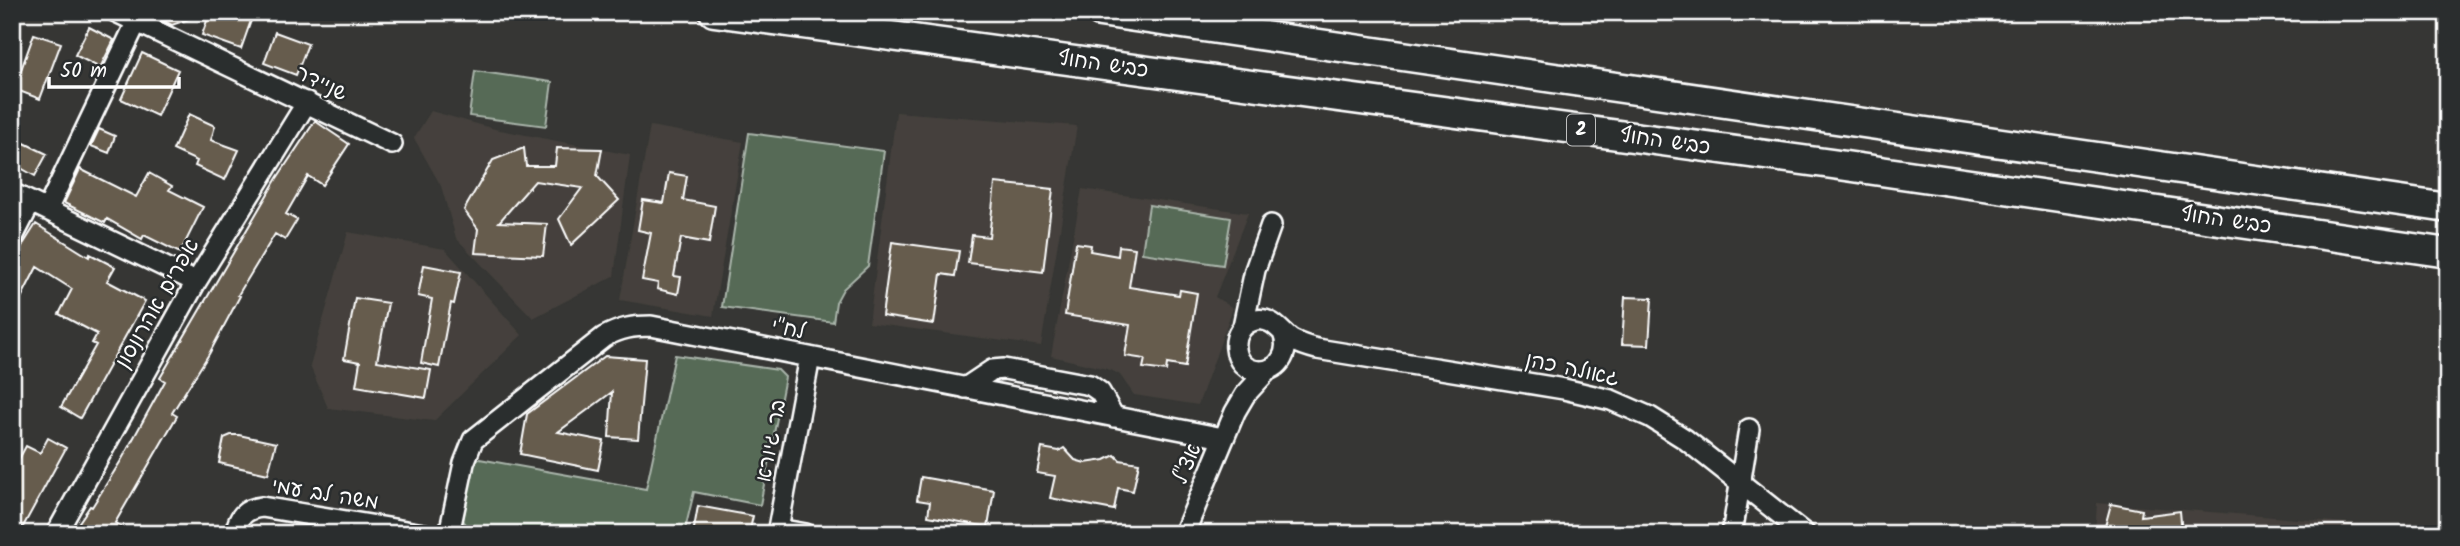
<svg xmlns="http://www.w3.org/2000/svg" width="2460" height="546" viewBox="0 0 2460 546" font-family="Kalam,'Playpen Sans Hebrew',sans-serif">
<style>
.built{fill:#44413c}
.green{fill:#566b57;stroke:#aab5ab;stroke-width:2}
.building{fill:#665b4d;stroke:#fff;stroke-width:2}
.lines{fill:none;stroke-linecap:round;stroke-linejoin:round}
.minor-casing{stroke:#fff;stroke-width:24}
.highway-casing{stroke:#fff;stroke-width:33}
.minor{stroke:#2a2d2e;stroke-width:19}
.highway{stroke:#2a2d2e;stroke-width:28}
.labels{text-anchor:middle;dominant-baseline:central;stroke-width:5;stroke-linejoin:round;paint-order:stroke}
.shield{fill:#2a2d2e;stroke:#bfc0c0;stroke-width:2}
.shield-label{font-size:19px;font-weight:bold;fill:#fff}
.street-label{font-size:21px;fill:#fff;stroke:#2a2d2e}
</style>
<rect width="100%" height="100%" fill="#363634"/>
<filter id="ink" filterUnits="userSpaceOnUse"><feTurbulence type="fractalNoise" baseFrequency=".0143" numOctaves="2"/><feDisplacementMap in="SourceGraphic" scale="14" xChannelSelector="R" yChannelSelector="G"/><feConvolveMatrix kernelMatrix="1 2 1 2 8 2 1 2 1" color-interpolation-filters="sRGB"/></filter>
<g filter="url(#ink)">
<path class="built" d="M431,111L495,129L630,155L614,276L533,318L456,238L441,186L414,138Z
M896,112L1077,126L1041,346L869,323Z
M650,126L743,142L713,316L620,300Z
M1082,189L1248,213L1215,297L1233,308L1198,405L1134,395L1120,375L1111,370L1051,356Z
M348,232L445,249L522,335L434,421L328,408L310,366Z
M2097,503L2448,531V534H2095Z"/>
<path class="green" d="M475,71L552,82L546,126L469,116Z
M749,133L884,151L868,266L843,289L836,302L833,322L722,307Z
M1149,205L1231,218L1223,265L1142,253Z
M675,355L778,370L785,377L760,505L694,492L684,534H491C478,532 469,531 463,520L474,458L646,489Z"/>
<path class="building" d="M156,12H203V14L172,25L158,18Z
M210,12H254L241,49L202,35Z
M89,27L114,40L100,68L75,55Z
M275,32L308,44L296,75L264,63Z
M34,34L61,43L40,99L14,89Z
M142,53L178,70L157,116L121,99Z
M189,114L215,126L211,140L239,150L225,180L195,166L197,161L173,150Z
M315,121L349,144L322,185L308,176L286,214L297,220L285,240L275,234L238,295L240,296L209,354L172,413L177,416L115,523L132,534H71L90,506L92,507L122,459L165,381L160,378L277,178Z
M99,129L115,136L109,153L91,146Z
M12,137L47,154L35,176L12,163Z
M524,148L526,166H555L557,148L602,149L597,176L619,200L571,245L559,219L582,188L535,181L499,222L547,224L543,256L475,253L478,229L464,210L493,160Z
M80,169L136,197L149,173L172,186L169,190L203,207L180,253L144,235L142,239L107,219L105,223L64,203Z
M669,173L687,176L683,200L715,206L709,243L681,238L674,276L681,277L678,294L657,289L658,283L642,280L651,233L638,230L643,200L664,203Z
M995,183L1053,189L1043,272L968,263L972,235L989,237Z
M36,224L89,257L90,254L115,267L107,281L145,301L80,418L61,407L96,345L92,343L97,334L59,314L72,289L37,267L12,316V262Z
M892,242L959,251L955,276L941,274L934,324L882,316Z
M1076,243L1091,245L1090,251L1118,256L1119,246L1135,248L1129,287L1179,295L1180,290L1197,293L1185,367L1167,364L1166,371L1143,368L1145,359L1125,356L1130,325L1065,315Z
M424,265L461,272L454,304L451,303L439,367L421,363L432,299L418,296Z
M1625,297L1652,298L1649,345L1622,344Z
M355,298L388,303L377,361L431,370L426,398L356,386L360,362L344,359Z
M605,356L645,359L638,439L609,437L612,392L558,432L604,441L598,470L520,454L527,414Z
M231,435H239L276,443L268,474L219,463L224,438Z
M48,438L66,448L19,534H12V472L26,446L40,453Z
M1042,448L1059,451L1064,448L1075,460L1085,463L1105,460L1115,455L1120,460L1139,463L1133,491L1118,488L1114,510L1050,498L1055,476L1037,473Z
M921,477L994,490L988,527L928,516L930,502L917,500Z
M2111,504L2142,510L2141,516L2180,511L2182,534H2103Z
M698,506L753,516L749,534H693Z"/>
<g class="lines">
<g class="minor-casing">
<path id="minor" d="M116,12L392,144
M12,193L196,282
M47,210L137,21
M12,239L31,202
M1243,326L1255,270L1271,225
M1283,333C1290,350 1281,371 1260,371C1230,371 1227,326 1256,320C1273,317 1280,332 1292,340C1300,344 1309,347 1317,349L1564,389L1611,400L1650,417L1685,439L1805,534
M965,388L992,370L1004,369L1090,385L1100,392L1114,417
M778,529L806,534
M56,534L196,282L307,102
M235,534C238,517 244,509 262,507L424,534
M449,534L464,463L473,440L604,337C621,328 633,326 651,326L1223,438
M777,534L810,357
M1184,534L1235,412L1245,395L1268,370
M1732,534L1749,429"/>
</g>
<g class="highway-casing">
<path id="highway" d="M714,12L1832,164L2448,253
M1100,12L2448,208"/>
</g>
<use href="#minor" class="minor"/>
<use href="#highway" class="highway"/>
</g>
</g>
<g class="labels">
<rect class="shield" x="1567" y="114.5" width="28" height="31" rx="5"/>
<g class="shield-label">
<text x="1581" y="130">2</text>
</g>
<g class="street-label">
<text transform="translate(1103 65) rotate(8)">כביש החוף</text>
<text transform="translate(321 84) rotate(26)">שניידר</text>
<text transform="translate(1665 142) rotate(8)">כביש החוף</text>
<text transform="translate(2226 221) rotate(8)">כביש החוף</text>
<text transform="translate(158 304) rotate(-60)">אפרים אהרונסון</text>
<text transform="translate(788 330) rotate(11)">לח"י</text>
<text transform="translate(1572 370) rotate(12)">גאולה כהן</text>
<text transform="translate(772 441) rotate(-79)">בר גיורא</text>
<text transform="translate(1188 464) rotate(-67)">אצ"ל</text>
<text transform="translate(325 495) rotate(9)">משה לב עמי</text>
</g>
</g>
<rect width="2460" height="546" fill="none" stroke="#2a2d2e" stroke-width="42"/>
<rect x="21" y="21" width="2418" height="504" fill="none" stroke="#fff" stroke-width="2.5" filter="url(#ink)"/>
<path d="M49 77v10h130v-10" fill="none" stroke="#ffffff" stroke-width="3.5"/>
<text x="60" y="77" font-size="21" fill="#ffffff" stroke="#2a2d2e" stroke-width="5" paint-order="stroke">50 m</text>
</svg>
